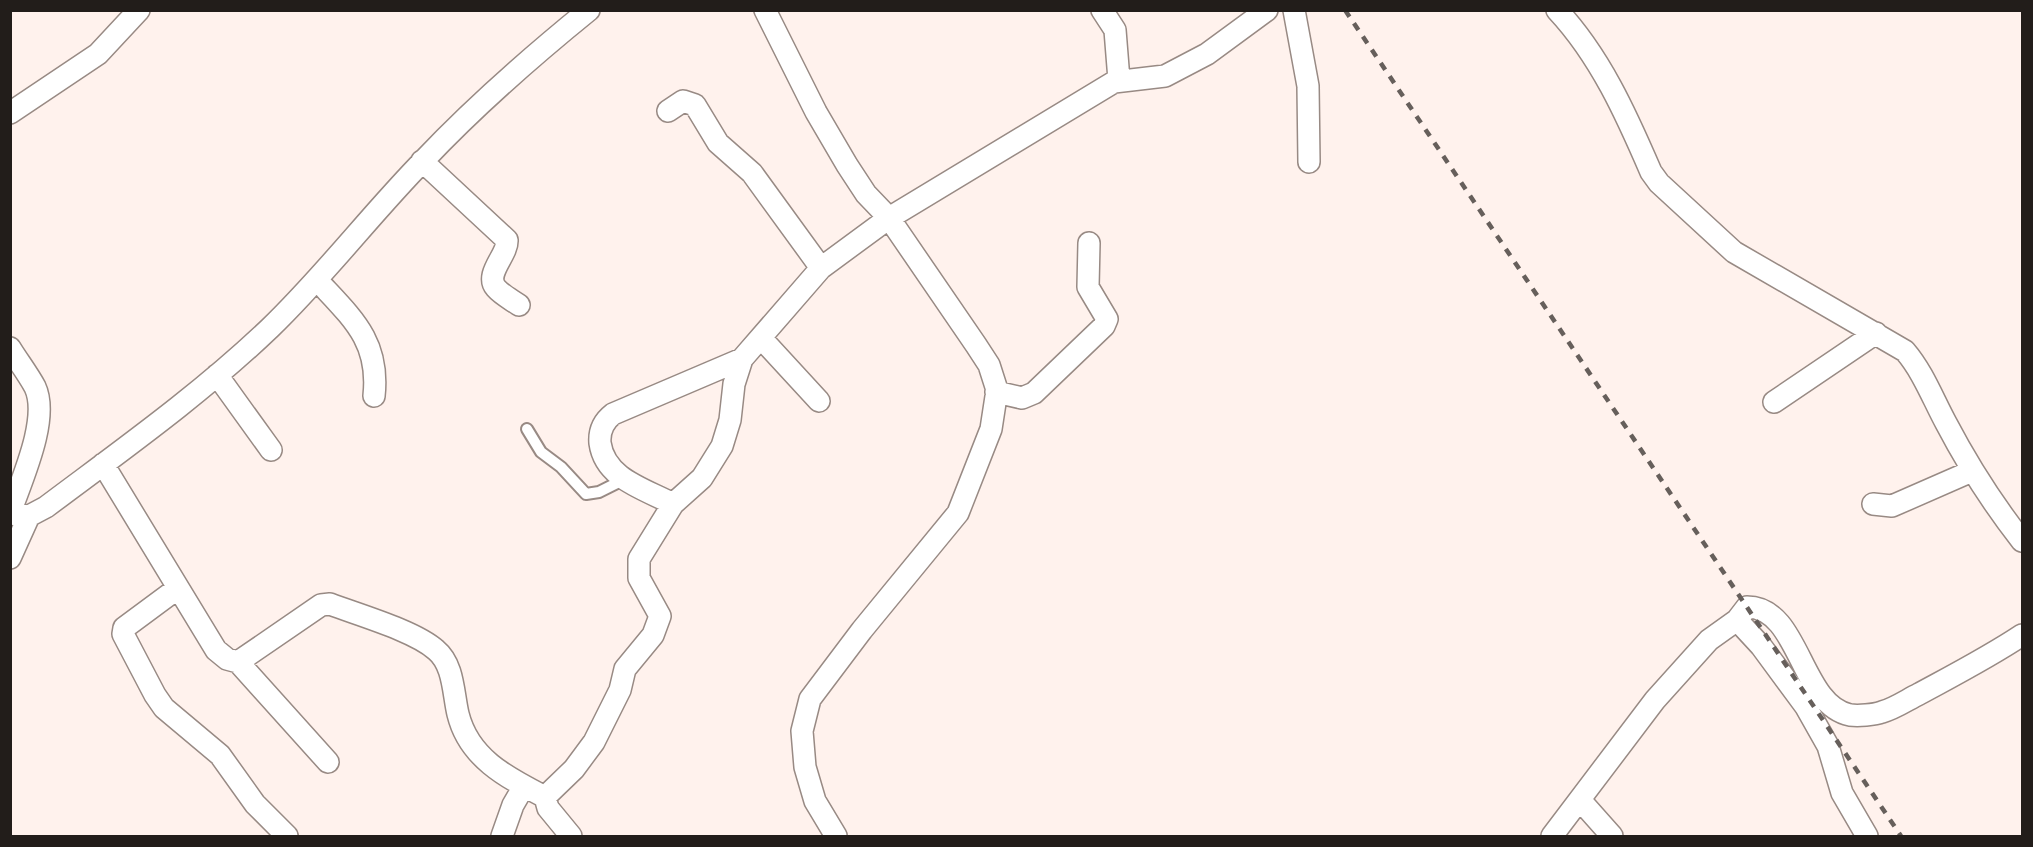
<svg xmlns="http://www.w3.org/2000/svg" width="2033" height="847" viewBox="0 0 2033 847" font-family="Barlow,sans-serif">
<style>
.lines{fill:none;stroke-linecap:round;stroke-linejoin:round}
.lane-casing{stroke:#988a84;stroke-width:14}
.street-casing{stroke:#988a84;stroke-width:24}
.lane{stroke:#fff;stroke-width:10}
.street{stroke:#fff;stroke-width:21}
.rail{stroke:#665f5b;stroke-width:4.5;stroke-dasharray:8 8;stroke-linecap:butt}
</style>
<rect width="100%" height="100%" fill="#fff2ed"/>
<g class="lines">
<g class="lane-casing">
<path id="lane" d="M527,429L541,452L561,467L586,494L599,492L625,479"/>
</g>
<g class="street-casing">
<path id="street" d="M765,10L816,112L847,165L866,194L889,218L976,345L989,365L997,390L991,429L958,513L862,630L810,699L802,731L805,767L815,801L836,836
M1102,10L1115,30L1119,80
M1294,10L1308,86L1309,162
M1557,10C1600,56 1626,114 1651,172L1659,183L1734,252L1905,351C1923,372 1933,399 1946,423C1968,465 1993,504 2022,541
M668,111L683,101L695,105L718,143L752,173L821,268
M10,113L98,54L139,10
M422,161L507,240C508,255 484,274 496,288C502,295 512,300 519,305
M317,280C352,318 380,341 374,396
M762,339L819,401
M10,348C18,361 28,374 35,387C50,419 21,481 10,513
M217,375L271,450
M996,392L1022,398L1034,393L1104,326L1107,319L1088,287L1089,243
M1774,402L1876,333
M103,464L216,650L227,659L238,662L321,605L330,604C359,615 415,631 436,650C454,665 453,693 458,714C469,759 508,778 545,797
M673,504C645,489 605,479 600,443C599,431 604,421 613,414L742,359
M1873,504L1892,506L1972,471
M10,514L29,516L46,507C122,450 201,394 270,328C325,275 371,214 424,160C475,106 531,57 589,10
M10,558L29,516
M178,588L124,628L123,634L155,695L164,708L220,755L255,804L287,836
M1737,620L1761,646L1806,707L1828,746L1842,793L1867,836
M238,662L328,762
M1580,800L1612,836
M502,836L513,805L524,786
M571,836L548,808L545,797L574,769L594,742L620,690L625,669L653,635L660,616L639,578V559L673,504L702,478L722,446L730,420L734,384L742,359L821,268L889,218L1114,82L1165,76L1207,54L1267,10
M1552,836L1655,700L1709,640L1737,620L1747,607C1800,607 1800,705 1850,715C1858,716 1874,715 1882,712C1894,709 1907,700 1919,694C1954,675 1989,657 2022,635"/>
</g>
<use href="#lane" class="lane"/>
<use href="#street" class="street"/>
<path class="rail" d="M1345,10L1901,836"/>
</g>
<rect width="2033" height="847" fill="none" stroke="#221d1a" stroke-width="24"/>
</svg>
